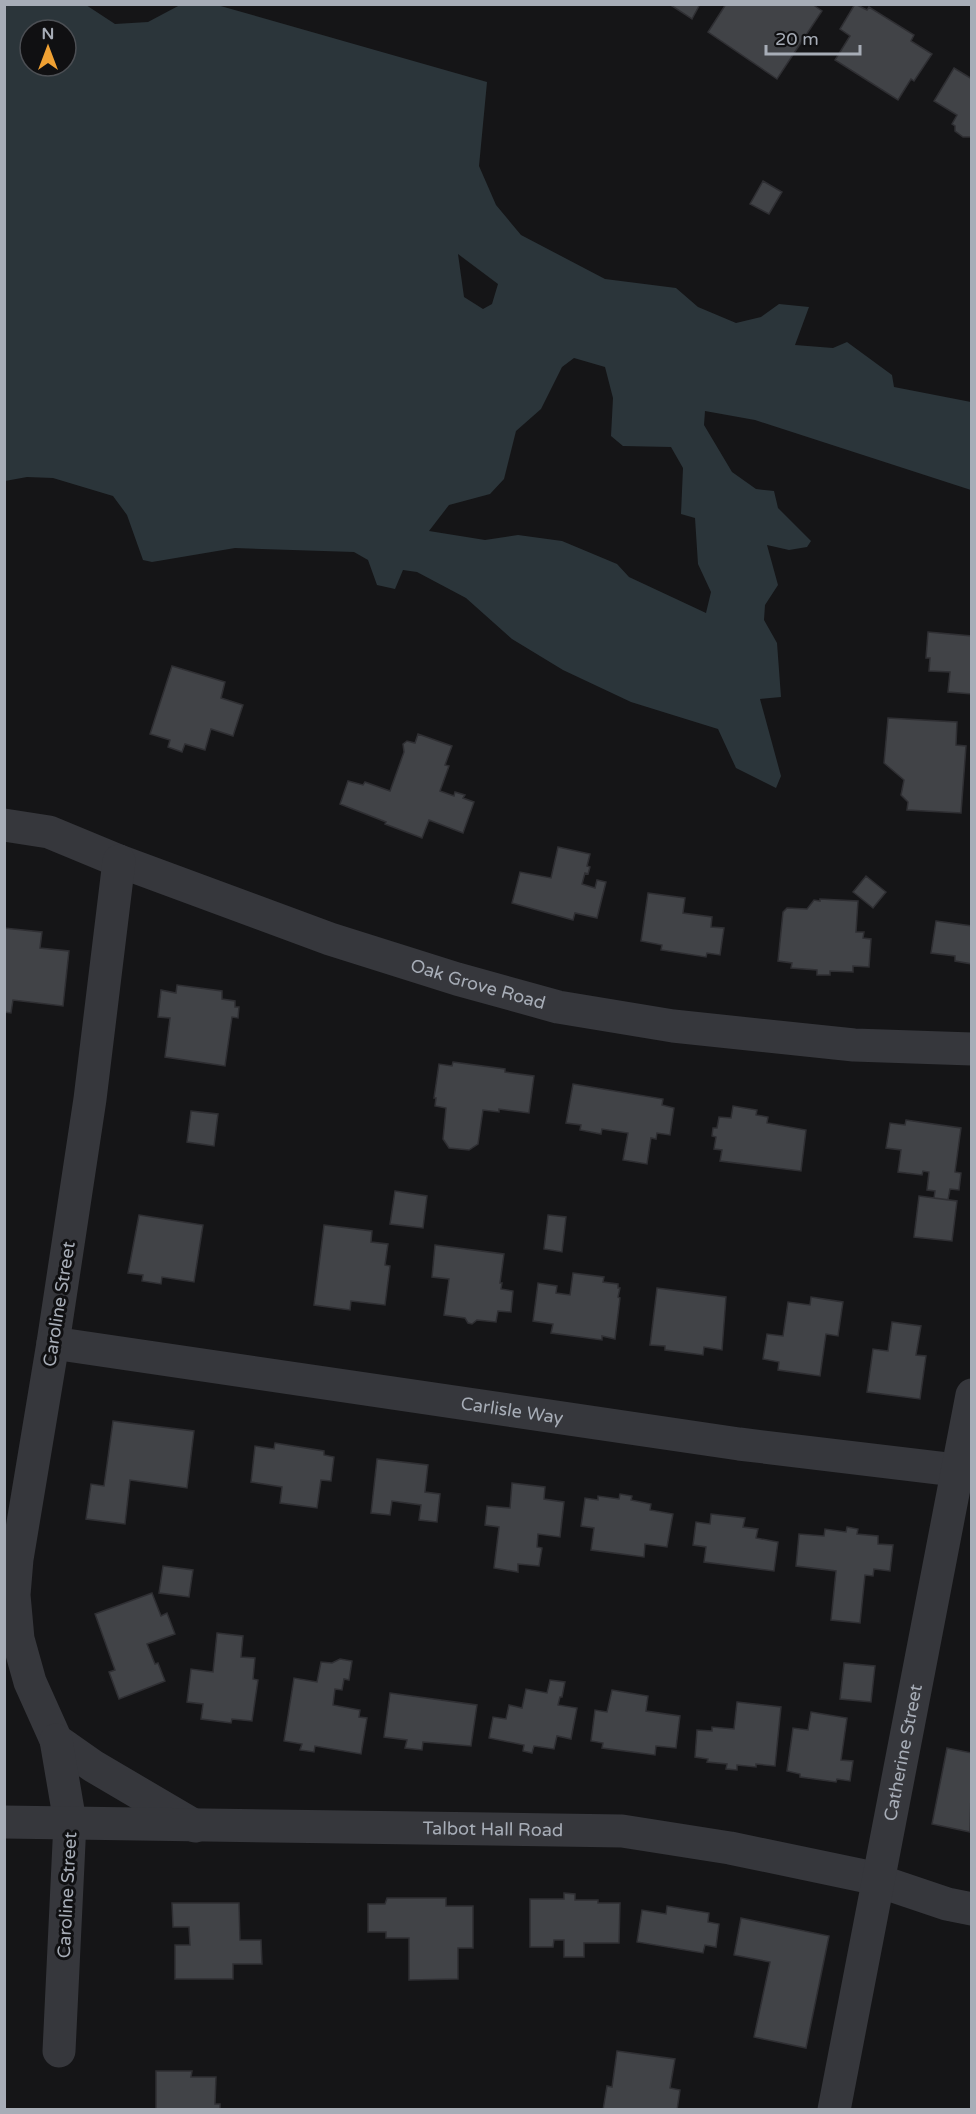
<svg xmlns="http://www.w3.org/2000/svg" width="976" height="2114" viewBox="0 0 976 2114" font-family="'Varela Round',sans-serif">
<style>
.water{fill:#2b353a;fill-rule:evenodd}
.building{fill:#414347;stroke:#2f2f33;stroke-width:1.5}
.lines{fill:none;stroke-linecap:round;stroke-linejoin:round}
.minor{stroke:#36373c;stroke-width:33}
.labels{text-anchor:middle;dominant-baseline:central;stroke-width:6;stroke-linejoin:round;paint-order:stroke}
.street-label{font-size:18px;fill:#a7adb7;stroke:#101012}
</style>
<rect width="100%" height="100%" fill="#151517"/>
<path class="water" d="M4,5H86L115,24L148,22L180,5H217L487,82L479,166L496,205L521,235L605,279L676,288L698,307L736,323L761,317L779,304L809,307L795,345L833,348L847,342L892,375L894,387L971,402V490L755,420L705,411L704,425L732,472L756,489L774,491L778,508L811,541L807,547L789,550L767,545L778,585L765,605L764,620L777,643L781,697L760,699L781,776L776,788L736,768L718,729L631,702L563,670L512,639L466,598L417,572L403,570L395,589L377,585L368,560L354,552L235,548L152,562L143,560L127,515L113,496L53,478L27,477L5,481ZM30,30H66V66H30ZM458,254L498,284L492,304L483,309L464,297ZM574,358L605,367L613,398L611,436L623,446L671,447L683,468L681,514L695,518L698,564L711,592L706,613L629,577L617,564L562,541L518,535L485,540L429,531L449,505L490,494L504,479L516,431L541,409L562,367Z"/>
<path class="building" d="M669,4H700L692,19Z
M726,4H812L822,11L777,79L708,32Z
M855,4L867,10L869,7L914,35L911,41L932,54L914,81L911,79L898,100L835,60L850,36L840,29Z
M954,68L972,79V137H963L955,131V126L952,124L957,115L934,101Z
M763,181L782,192L769,214L750,204Z
M928,632L972,636V694L948,692L950,672L929,671L930,658H926Z
M172,666L225,682L221,698L243,705L233,736L211,729L205,750L185,744L182,752L168,747L170,740L150,734Z
M888,718L957,722L956,745L966,746L961,813L907,810L908,802L901,795L904,780L884,763Z
M418,734L452,746L445,765L449,766L440,791L454,796L455,792L465,795L463,798L474,802L463,833L429,820L422,838L385,824L386,822L340,804L348,781L363,785L365,782L390,791L404,752L403,744L407,741L415,743Z
M558,847L590,854L587,866L590,867L588,874L585,873L582,884L595,888L597,880L606,882L597,918L575,913L573,920L512,903L520,872L551,878Z
M866,876L886,892L873,908L853,892Z
M648,893L685,898L683,913L712,917L711,927L724,928L720,955L707,953L706,957L661,950L662,945L641,941Z
M820,899L858,901L856,932H864L863,938L871,939L869,967L853,966V972L830,971V975H817V970L791,968L792,963L778,961L783,912L787,908L807,909L814,900L820,901Z
M936,921L972,926V964L955,961V956L931,953Z
M4,928L42,932L40,948L69,951L63,1006L13,1000L11,1013L4,1012Z
M177,985L222,991V999L235,1001V1007H239L238,1018L232,1017L225,1066L165,1057L170,1018L158,1017L161,990L176,993Z
M453,1062L505,1069V1072L534,1076L529,1113L499,1109V1112L483,1110L478,1144L469,1150L449,1148L443,1139L446,1108L435,1106L436,1098H434L439,1064L452,1066Z
M573,1084L663,1099L662,1105L674,1108L670,1135L657,1133L656,1139L651,1138L647,1164L623,1160L628,1133L602,1129L601,1134L580,1130L581,1125L566,1123Z
M733,1106L757,1110L756,1115L768,1117L767,1123L806,1130L801,1171L720,1161L722,1150L714,1149L716,1137L712,1136L713,1128H717L719,1117L731,1118Z
M191,1111L218,1114L214,1146L187,1142Z
M906,1120L961,1128L955,1172L961,1173L959,1190L950,1189L948,1200L934,1198L935,1191L927,1190L929,1172L923,1171L922,1175L898,1172L901,1150L886,1148L890,1123L905,1125Z
M395,1191L427,1196L423,1228L390,1224Z
M919,1196L957,1201L952,1241L914,1237Z
M139,1215L203,1225L194,1282L162,1277L161,1284L142,1281L143,1275L128,1273Z
M548,1215L566,1217L562,1252L544,1249Z
M324,1225L372,1231L371,1242L388,1244L385,1265L390,1266L385,1305L351,1301L350,1310L314,1305Z
M435,1245L504,1254L500,1283H502L501,1289L513,1291L511,1312L498,1311L496,1322L477,1320L472,1324L468,1323L465,1318L444,1315L449,1279L432,1277Z
M573,1273L604,1277L603,1282L618,1284V1288H620L618,1297L620,1298L615,1339L602,1336V1340L551,1333L553,1324L533,1321L538,1283L557,1286L556,1293L570,1295Z
M657,1288L726,1297L722,1350L704,1347L703,1355L665,1350V1346L650,1345Z
M811,1297L843,1302L838,1336L826,1334L820,1376L778,1370L779,1362L763,1359L767,1334L783,1336L788,1302L810,1305Z
M892,1322L921,1326L916,1355L926,1356L920,1399L867,1392L873,1349L888,1351Z
M113,1421L194,1431L187,1488L130,1480L125,1524L86,1519L91,1484L104,1486Z
M275,1443L324,1451V1455L334,1457L331,1481L321,1480L317,1508L280,1503L282,1487L251,1482L255,1446L274,1449Z
M377,1459L428,1465L425,1492L440,1494L437,1522L419,1520L421,1505L392,1501L390,1515L371,1513Z
M512,1483L545,1487L544,1499L564,1502L560,1537L538,1534L537,1547L542,1548L539,1566L518,1564V1572L494,1568L499,1527L485,1525L487,1506L510,1508Z
M620,1494L632,1496L631,1500L651,1504L650,1510L673,1514L667,1547L645,1544L644,1557L591,1550L594,1528L581,1526L585,1498L598,1500V1496L619,1499Z
M711,1514L745,1518L743,1527L758,1529L756,1538L778,1542L774,1571L704,1562L706,1547L693,1545L696,1522L710,1524Z
M847,1527L858,1529L857,1534L878,1536V1544L893,1545L890,1571L874,1569L873,1576L865,1575L860,1623L831,1620L836,1571L796,1566L799,1534L824,1536L825,1529L846,1532Z
M163,1566L193,1570L189,1597L159,1593Z
M152,1593L161,1616L167,1613L175,1634L147,1644L155,1664L158,1663L165,1681L119,1699L109,1672L115,1670L95,1614Z
M217,1633L243,1636L241,1657L255,1658L253,1679L258,1680L252,1721L232,1719L231,1723L201,1719L203,1704L187,1702L191,1669L213,1672Z
M340,1659L352,1661L349,1680L344,1679L342,1690L335,1689L333,1705L360,1710L359,1717L367,1718L361,1754L315,1746L314,1752L300,1750L302,1744L284,1741L294,1678L317,1682L321,1662L332,1663Z
M844,1663L875,1666L871,1702L840,1699Z
M550,1680L565,1682L562,1697H560L558,1705L577,1708L571,1739L557,1736L554,1749L534,1746L532,1753L523,1751L524,1745L489,1738L493,1717L506,1719L509,1705L522,1708L526,1689L547,1693Z
M612,1690L648,1696L646,1711L680,1716L676,1748L656,1746L655,1755L602,1748L603,1743L591,1741L595,1710L607,1712Z
M390,1693L477,1705L471,1746L423,1742L422,1750L405,1748L407,1740L384,1737Z
M737,1702L781,1707L775,1766L756,1764V1767L737,1765V1770L726,1769L727,1764L707,1762L708,1759L695,1757L697,1730L712,1731V1727L734,1729Z
M811,1712L847,1718L841,1760L853,1761L850,1781L837,1779L836,1782L800,1777V1774L787,1771L793,1728L808,1730Z
M947,1748L972,1753L970,1832L932,1824Z
M564,1893L575,1894V1900H598V1903H620L619,1943H584V1957H564V1940H554L553,1947H530V1899H564Z
M387,1898H446V1906H473V1948H458V1979L409,1980V1938H386V1932H368V1904H385Z
M172,1903H239L240,1940H261L262,1964H233V1979H175V1945H190L189,1927H173Z
M667,1906L709,1913L708,1922L719,1924L716,1947L705,1945L703,1953L637,1942L642,1910L666,1914Z
M741,1918L829,1936L806,2048L754,2037L770,1962L734,1955Z
M617,2051L675,2059L670,2088L680,2090L677,2110H603L607,2086L612,2087Z
M156,2071H192L191,2077H216L215,2104H220V2110H156Z"/>
<g class="lines">
<g class="minor">
<path id="s1" d="M4,825L49,832L119,861L330,939L457,979L558,1007L673,1026L854,1045L972,1049"/>
<path d="M119,861L90,1099L53,1343L17,1559L14,1595L18,1639L30,1682L56,1740L93,1766L195,1826"/>
<path id="s2" d="M53,1343L739,1444L972,1472"/>
<path d="M56,1740L70,1822L59,2051"/>
<path id="s3" d="M4,1822L622,1831L730,1848L864,1876L947,1904L972,1909"/>
<path id="s4" d="M834,2110L972,1395"/>
</g>
</g>
<g class="labels">
<g class="street-label">
<text stroke="none"><textPath href="#s1" startOffset="501">Oak Grove Road</textPath></text>
<text transform="translate(59 1304) rotate(-81)">Caroline Street</text>
<text stroke="none"><textPath href="#s2" startOffset="464">Carlisle Way</textPath></text>
<text stroke="none"><textPath href="#s4" startOffset="364">Catherine Street</textPath></text>
<text stroke="none"><textPath href="#s3" startOffset="489">Talbot Hall Road</textPath></text>
<text transform="translate(67 1895) rotate(-87)">Caroline Street</text>
</g>
</g>
<rect width="976" height="2114" fill="none" stroke="#a7adb7" stroke-width="12"/>
<g transform="translate(48 48)"><circle r="28" fill="#101012" stroke="#4c4f54" stroke-width="1.5"/>
<path d="M0-4.5L10 22L0 15L-10 22Z" fill="#f0a133"/>
<text y="-9" font-size="16" font-weight="bold" text-anchor="middle" fill="#a7adb7">N</text>
</g>
<path d="M766 45v9h94v-9" fill="none" stroke="#a7adb7" stroke-width="3"/>
<text x="775" y="45" font-size="18" fill="#a7adb7" stroke="#101012" stroke-width="4.5" paint-order="stroke">20 m</text>
</svg>
